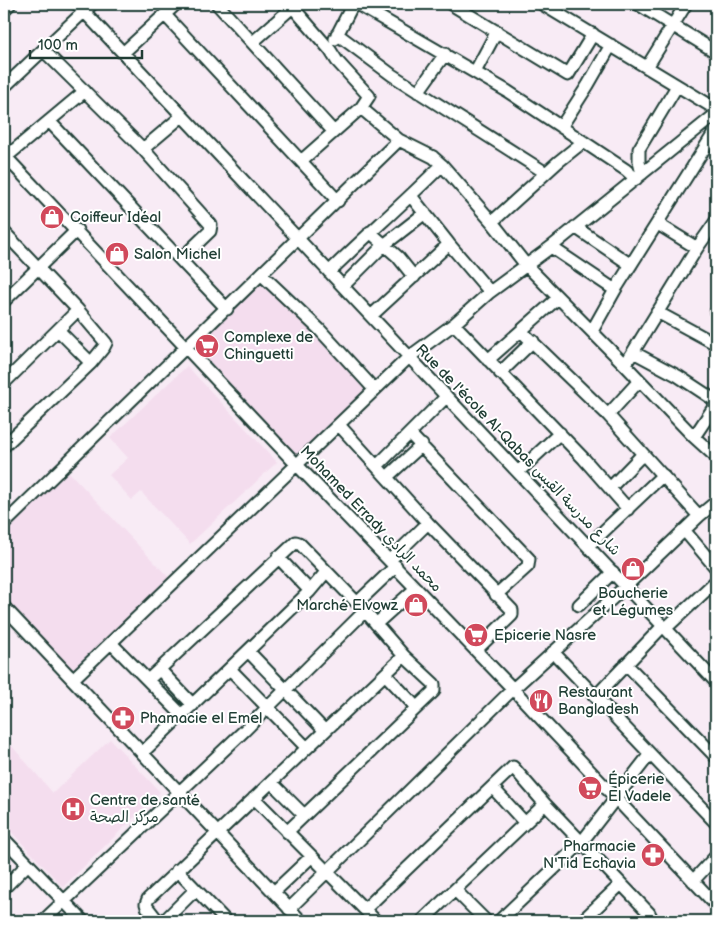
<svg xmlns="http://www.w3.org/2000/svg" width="720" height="925" viewBox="0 0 720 925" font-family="'Balsamiq Sans','Playpen Sans Arabic',sans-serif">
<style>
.built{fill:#f4ddee}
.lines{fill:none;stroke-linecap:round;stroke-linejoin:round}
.minor-casing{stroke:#1f3d34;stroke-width:15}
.minor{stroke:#fff;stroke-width:11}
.labels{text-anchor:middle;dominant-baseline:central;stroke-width:4;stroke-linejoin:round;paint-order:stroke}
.poi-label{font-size:15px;fill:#1f3d34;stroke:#fff;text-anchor:start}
.street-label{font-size:15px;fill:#1f3d34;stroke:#fff}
</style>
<rect width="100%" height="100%" fill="#f8ebf5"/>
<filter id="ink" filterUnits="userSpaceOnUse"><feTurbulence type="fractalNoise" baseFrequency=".02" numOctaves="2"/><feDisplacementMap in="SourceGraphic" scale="10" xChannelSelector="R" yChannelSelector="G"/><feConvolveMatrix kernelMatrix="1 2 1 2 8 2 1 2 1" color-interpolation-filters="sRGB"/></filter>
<g filter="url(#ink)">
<path class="built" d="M262,281L367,390L297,458L192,349Z
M187,366L277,462L190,544L141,492L132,500L109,475L128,458L110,438Z
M66,469L172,581L73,676L4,603V529Z
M110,739L160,792L63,887L4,824V749L10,744L53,793Z"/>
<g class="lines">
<g class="minor-casing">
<path id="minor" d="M77,4C289,231 503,456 716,682
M217,4L333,131
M290,4L330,50L337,61L369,96L361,108L301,161
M357,4L507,91L626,170L636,179
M451,4L568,75L593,34
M542,4L716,109
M638,4L716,52
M4,10L10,4
M165,15L338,201
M337,34L392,75L546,173
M335,39L353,4
M253,42L296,4
M43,50L143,149L211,225L210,231L181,259
M123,53L176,4
M647,67L686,4
M475,72L497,31
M4,87L92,4
M418,92L445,54
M361,108L399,140L433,157L442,165L492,222L526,265L625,365L694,437L716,457
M49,121L227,309
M561,127L588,85L611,45
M143,149L182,116
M4,155L297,465L513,689L716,905
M6,157L85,91
M642,174L639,162V149L677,86
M411,196L449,244L490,292
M492,222L558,162L583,142
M658,224L697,248
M575,227L631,265
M4,232L78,310L106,343L104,347L91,363L4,446
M370,232L398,257L414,277
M551,247L615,290
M329,272C366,236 406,201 442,165
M262,275L319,329L374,389
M343,286L384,245L425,213
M4,301L77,230
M657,312L716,344
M716,312V313
M371,316L449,244
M454,324L584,459L628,509
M59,331L91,363
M521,331L608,415L699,516
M592,331L615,290L716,130
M633,352L678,376L716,401
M488,360L558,298
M625,365L697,248L716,221
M500,373L533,341
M4,383L78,310
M608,415L639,381
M339,425L428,523L512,610V615L476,650
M410,434L529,559L528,566L496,595
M694,437L716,404
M377,466L446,397
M518,472L560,433
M387,477L422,445
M610,488L643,454
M4,524L399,140
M684,530L716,568
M588,546L663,475
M278,557L310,591
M390,560L428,523
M357,603L396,566
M579,605L613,572
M4,607L301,921
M376,624L416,588
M666,628L716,581
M111,643L182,715
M248,651L325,731
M553,652L716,823
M626,664L716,757
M230,669L307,748
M160,670L193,705
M385,674L416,707
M73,679L409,357L454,324L490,292L551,247L716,114
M148,680L296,542L299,543L365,611L404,656L434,684V691L287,832
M596,696L663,626
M142,753L310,591L326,572
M271,782L304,815
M492,787L525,823
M254,798L376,921
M4,839L83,921
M177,870L226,921
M693,881L716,856
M4,888L28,864
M455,890L486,921
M274,892L311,857
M289,909L513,689L627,585L699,516L716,502
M365,909L513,767L545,804L649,913L651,917L647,921
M43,921L244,731L365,611
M158,921L147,907L146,904L148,899L404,656
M164,921L195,890
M422,921L545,804
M499,921L581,843L650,754
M582,921L621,884"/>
</g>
<use href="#minor" class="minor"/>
</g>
</g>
<defs>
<g id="shop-disc" transform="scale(1.25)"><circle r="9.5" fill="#d1495b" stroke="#fff"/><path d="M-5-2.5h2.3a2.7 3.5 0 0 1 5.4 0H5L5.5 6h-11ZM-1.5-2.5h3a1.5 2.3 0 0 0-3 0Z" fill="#fff"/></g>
<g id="supermarket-disc" transform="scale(1.25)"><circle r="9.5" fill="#d1495b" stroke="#fff"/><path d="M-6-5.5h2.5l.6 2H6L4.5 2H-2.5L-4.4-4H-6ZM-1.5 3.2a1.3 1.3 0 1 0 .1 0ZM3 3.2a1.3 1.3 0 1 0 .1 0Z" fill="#fff"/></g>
<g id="restaurant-disc" transform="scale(1.25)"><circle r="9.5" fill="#d1495b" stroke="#fff"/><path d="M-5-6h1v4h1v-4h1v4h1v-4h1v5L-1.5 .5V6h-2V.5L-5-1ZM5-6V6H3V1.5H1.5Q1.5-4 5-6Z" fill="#fff"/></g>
<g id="pharmacy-disc" transform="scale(1.25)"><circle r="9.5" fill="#d1495b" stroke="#fff"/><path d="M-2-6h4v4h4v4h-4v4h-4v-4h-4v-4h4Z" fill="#fff"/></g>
<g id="hospital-disc" transform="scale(1.25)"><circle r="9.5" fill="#d1495b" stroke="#fff"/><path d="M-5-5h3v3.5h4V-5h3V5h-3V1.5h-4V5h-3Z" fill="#fff"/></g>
</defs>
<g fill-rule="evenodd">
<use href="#shop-disc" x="52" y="217"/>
<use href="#shop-disc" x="117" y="254"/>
<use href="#supermarket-disc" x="207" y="346"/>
<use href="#shop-disc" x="633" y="569"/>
<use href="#shop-disc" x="416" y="605"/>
<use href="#supermarket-disc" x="476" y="635"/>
<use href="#restaurant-disc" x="541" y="701"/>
<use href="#pharmacy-disc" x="123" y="718"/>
<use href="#supermarket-disc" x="590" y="788"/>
<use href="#hospital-disc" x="73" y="809"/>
<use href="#pharmacy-disc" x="653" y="855"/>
</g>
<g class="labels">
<g class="poi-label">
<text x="70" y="217">Coiffeur Idéal</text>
<text x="134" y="254">Salon Michel</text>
<text x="224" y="337">Complexe de<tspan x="224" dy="17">Chinguetti</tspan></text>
<text x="633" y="593" text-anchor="middle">Boucherie<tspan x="633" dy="17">et Légumes</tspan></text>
<text x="398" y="605" text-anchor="end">Marché Elvowz</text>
<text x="494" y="635">Epicerie Nasre</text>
<text x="558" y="692">Restaurant<tspan x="558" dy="17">Bangladesh</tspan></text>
<text x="140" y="718">Phamacie el Emel</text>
<text x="608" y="779">Épicerie<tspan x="608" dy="17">El Vadele</tspan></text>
<text x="90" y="800">Centre de santé<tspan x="90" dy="17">مركز الصحة</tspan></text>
<text x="636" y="846" text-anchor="end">Pharmacie<tspan x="636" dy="17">N'Tid Echavia</tspan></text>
</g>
<g class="street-label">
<text transform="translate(518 450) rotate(46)">Rue de l'école Al-Qabas شارع مدرسة القبس</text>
<text transform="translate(371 519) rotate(46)">Mohamed Errady محمد الرادي</text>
</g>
</g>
<rect width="720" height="925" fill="none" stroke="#fff" stroke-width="20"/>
<rect x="10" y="10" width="700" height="905" fill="none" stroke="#1f3d34" stroke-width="2" filter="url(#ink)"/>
<path d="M30 50v8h112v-8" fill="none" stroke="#1f3d34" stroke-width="2.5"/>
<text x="38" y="50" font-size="15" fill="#1f3d34" stroke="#ffffff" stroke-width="4" paint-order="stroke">100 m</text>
</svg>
